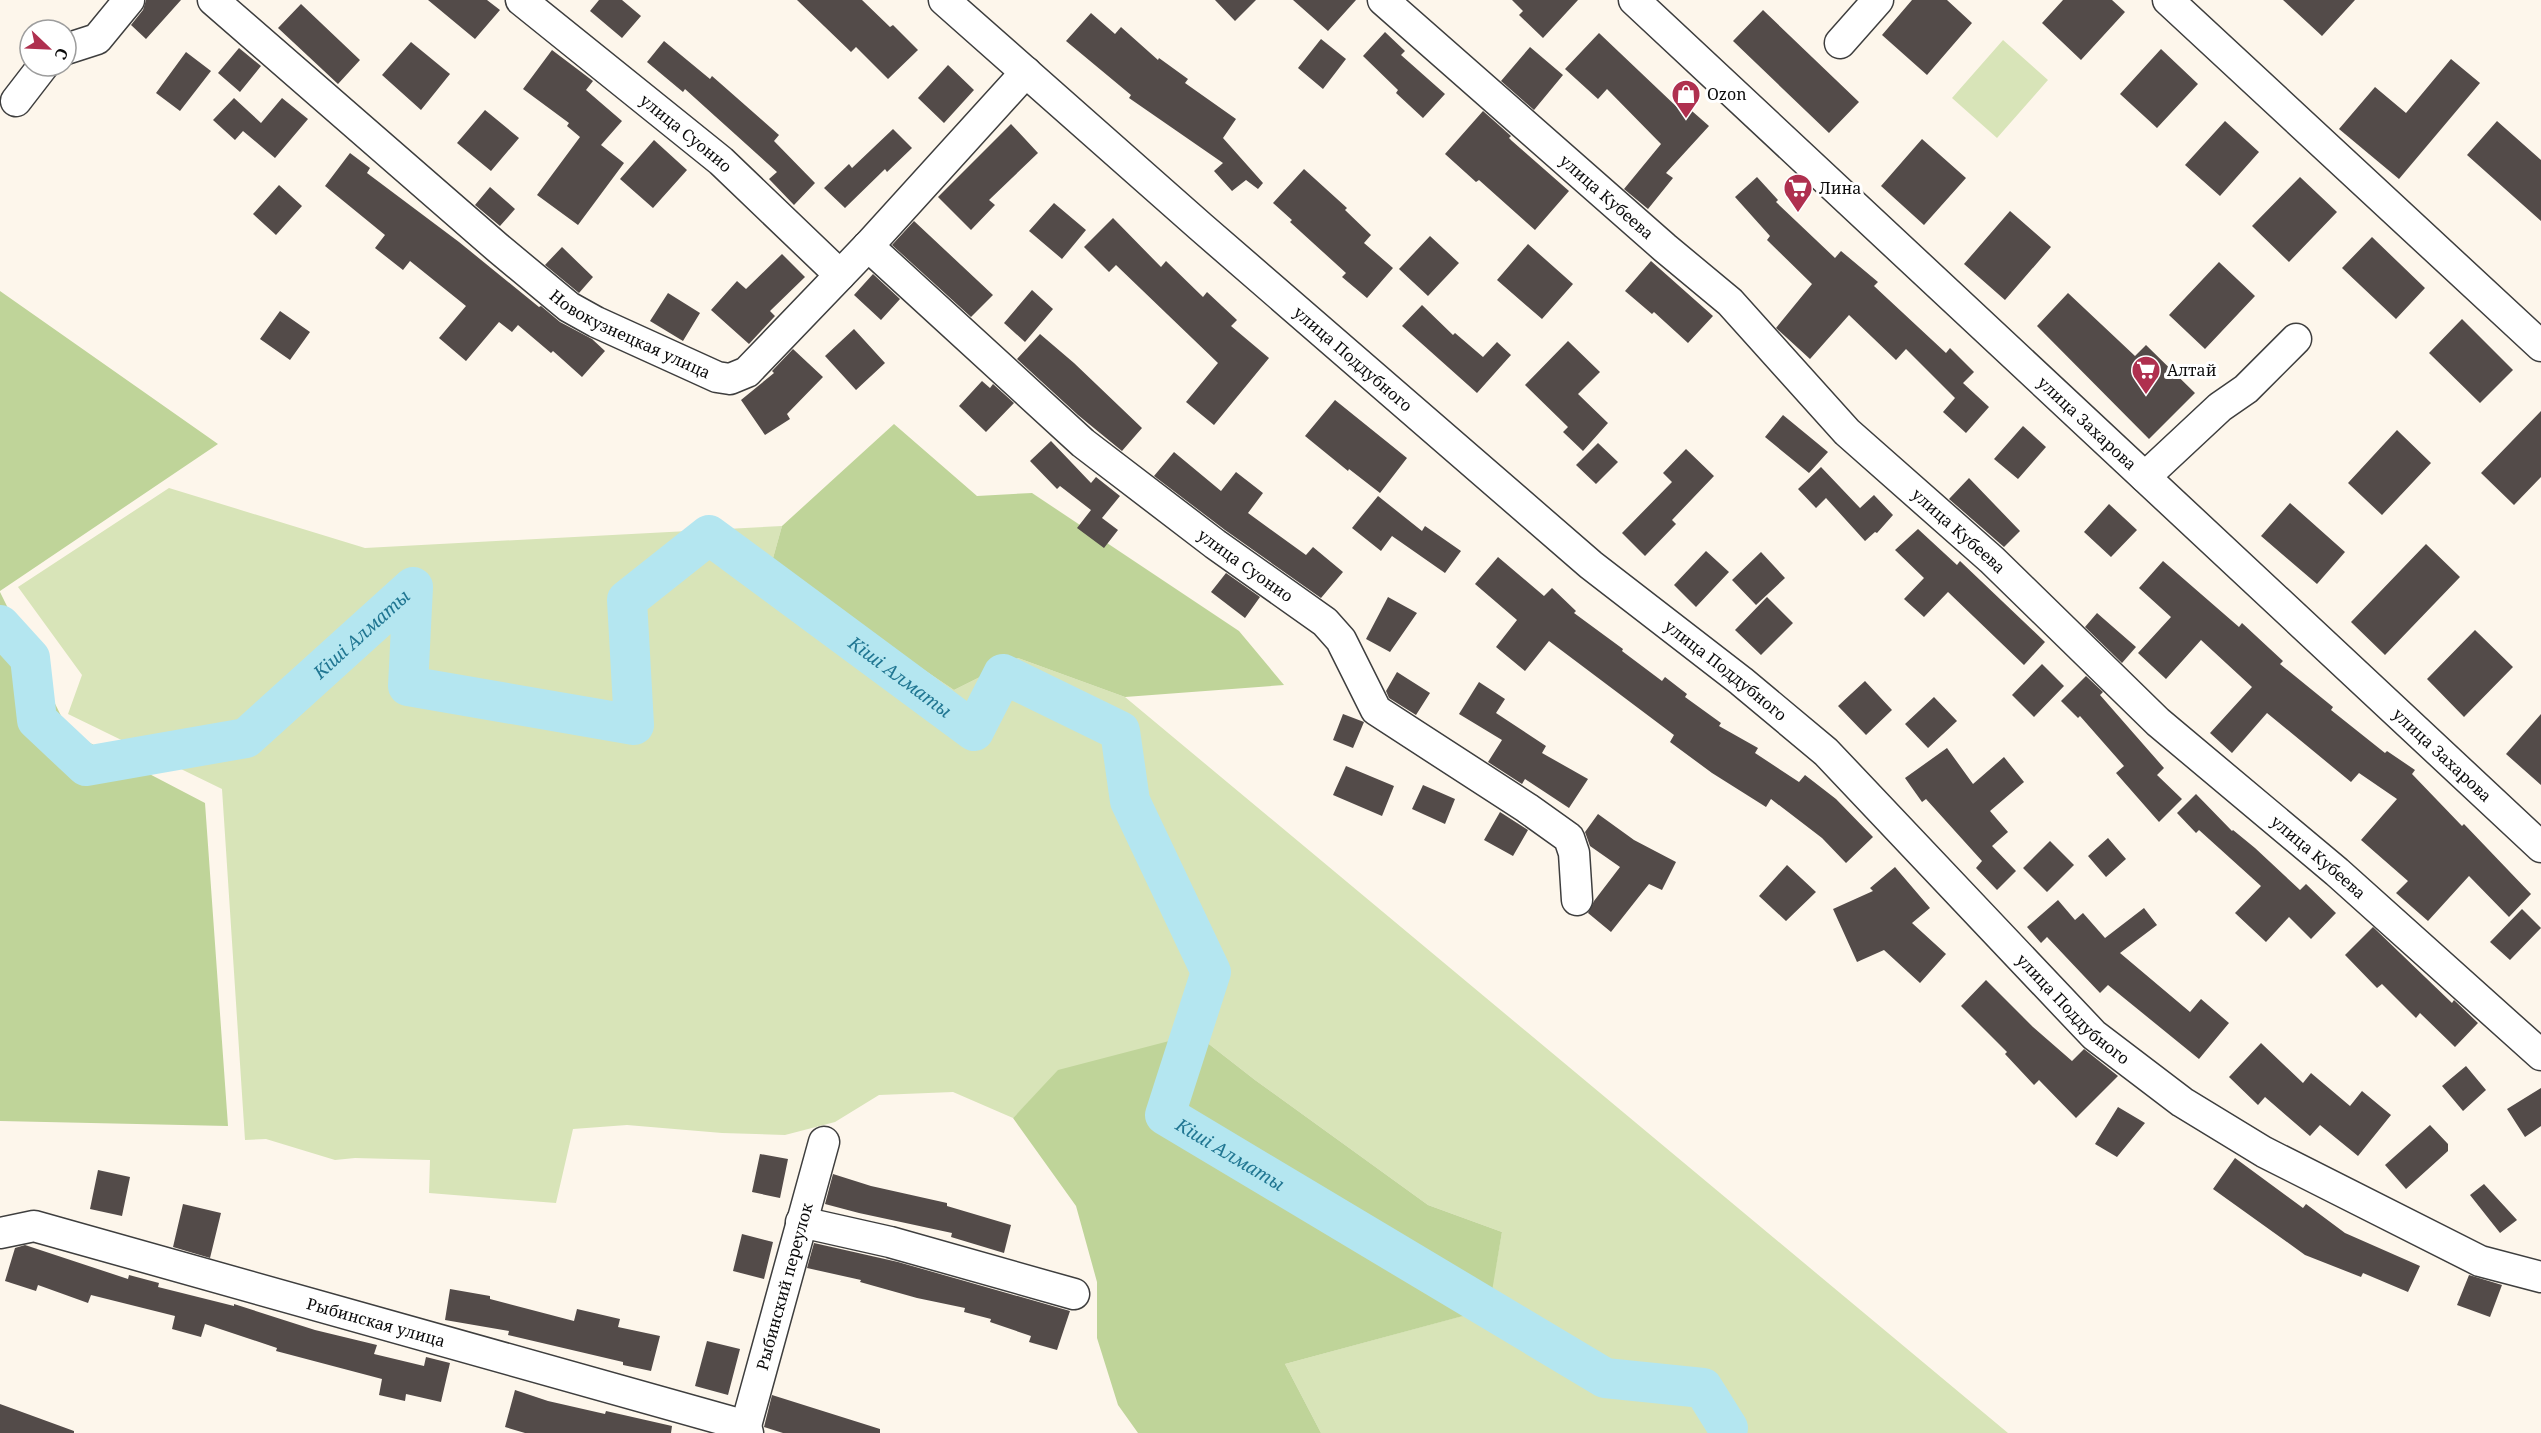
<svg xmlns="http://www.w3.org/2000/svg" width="2541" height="1433" viewBox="0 0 2541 1433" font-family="'Noto Serif',serif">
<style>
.green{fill:#d8e4b8}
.forest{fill:#bfd499}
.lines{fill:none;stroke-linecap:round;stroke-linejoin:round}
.river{stroke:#b4e6f0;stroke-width:40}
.building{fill:#534b49}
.minor-casing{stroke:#3e3e3e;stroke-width:33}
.minor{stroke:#fff;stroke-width:30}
.labels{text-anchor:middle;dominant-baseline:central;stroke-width:6;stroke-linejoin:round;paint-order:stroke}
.poi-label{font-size:16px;fill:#0b0b0b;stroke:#fff;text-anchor:start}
.street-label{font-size:16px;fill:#0b0b0b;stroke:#fff}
.water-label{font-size:18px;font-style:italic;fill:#207692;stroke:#fff}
</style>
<rect width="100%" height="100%" fill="#fdf6eb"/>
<path class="green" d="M2003,40L2048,80L1997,138L1952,98Z
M169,488L365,548L782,526L768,576L851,621L954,690L1018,658L1125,697L2008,1433H1321L1285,1364L1488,1309L1502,1232L1428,1205L1255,1080L1196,1034L1044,1086L1013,1118L953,1092L879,1095L835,1122L785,1135L722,1133L627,1125L573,1129L556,1203L429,1193L430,1160L355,1158L335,1160L266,1139L245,1140L222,789L68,714L82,675L18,587Z"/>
<path class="forest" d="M0,291L218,444L0,591Z
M894,424L977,496L1032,493L1239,631L1284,685L1125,697L1018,658L954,690L851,621L768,576L782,526Z
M0,592L69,732L205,803L228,1126L0,1121Z
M1196,1034L1255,1080L1428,1205L1502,1232L1489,1309L1285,1364L1321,1433H1138L1118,1405L1097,1338V1282L1076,1206L1013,1118L1058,1070Z"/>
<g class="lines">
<path class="river" id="s1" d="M0,625L30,658L37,720L86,766L246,738L413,587L408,686L634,725L627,600L709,535L974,731L1003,674L1120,731L1130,801L1211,972L1165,1115L1605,1378L1703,1388L1728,1428"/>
</g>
<path class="building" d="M146,0H181L146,39L131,25L143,10Z
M428,0H487L500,10L475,39Z
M599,0H622L641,16L622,38L590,11Z
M797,0H862L890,27L893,25L918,50L888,79L856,47L851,52Z
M1215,0H1256L1235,21Z
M1293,0H1356L1328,31Z
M1512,0H1578L1543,38L1519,15L1523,11Z
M1912,0H1947L1972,23L1927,75L1882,35Z
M2063,0H2112L2125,12L2081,60L2042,23Z
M2283,0H2355L2322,36Z
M301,4L360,60L338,84L278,28Z
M1763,10L1859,102L1829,133L1733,41Z
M1091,13L1115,34L1121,27L1158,60L1159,58L1188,79L1185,83L1236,119L1223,138L1263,183L1258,189L1246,180L1232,191L1214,171L1223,163L1129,98L1131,95L1066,41Z
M1385,32L1405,51L1401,55L1445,94L1423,118L1396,93L1398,90L1363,56Z
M1599,33L1679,109L1684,104L1709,126L1666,173L1673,178L1648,209L1624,189L1661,144L1607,89L1598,99L1565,69Z
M1321,39L1346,59L1323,89L1298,68Z
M664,41L710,79L712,76L779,135L774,141L815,183L794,205L769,179L777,172L685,89L683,92L647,62Z
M411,42L450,74L421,110L382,75Z
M1530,47L1563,75L1534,110L1501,81Z
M239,48L261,66L240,92L218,73Z
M2161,49L2198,84L2157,128L2120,94Z
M552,50L593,81L586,90L622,121L601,145L624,163L578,225L537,195L580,137L567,126L569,123L523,89Z
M186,52L211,71L180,111L156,93Z
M2451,59L2480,83L2399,179L2339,129L2375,87L2406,113Z
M948,65L974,90L944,123L918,98Z
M234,98L261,123L282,98L308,119L275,158L243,131L235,140L213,120Z
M485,110L519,138L491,171L457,143Z
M1483,111L1511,136L1509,138L1512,141L1569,191L1535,230L1479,180L1476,182L1445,154Z
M2225,121L2259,152L2220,196L2185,165Z
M2497,121L2541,160V221L2467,155Z
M1011,124L1038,153L989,200L995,205L971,230L938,197Z
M893,129L912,148L887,172L885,169L845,208L824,188L849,164L852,168Z
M1922,139L1966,178L1924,225L1881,186Z
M654,140L687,170L653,208L620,179Z
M350,153L370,168L367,173L459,242L539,307L541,306L560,322L592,339L605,351L582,377L553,351L551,353L518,325L512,332L499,322L466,361L439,338L466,306L410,261L403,270L375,248L385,235L325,186Z
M1304,169L1347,208L1345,210L1371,235L1364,243L1393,268L1367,298L1342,277L1346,273L1290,222L1292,220L1273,203Z
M1757,177L1778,200L1776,202L1835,258L1841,251L1878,282L1874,286L1946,353L1950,348L1974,372L1963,383L1989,407L1966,433L1943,412L1955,398L1906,349L1896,360L1849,315L1810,359L1776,328L1812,284L1767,240L1770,236L1735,197Z
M2300,177L2337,212L2289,262L2252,226Z
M279,185L302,206L276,235L253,214Z
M490,187L515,209L500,226L475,205Z
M1054,203L1086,230L1062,259L1029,231Z
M2010,211L2051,247L2005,300L1964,264Z
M1113,218L1161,267L1166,261L1203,297L1207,292L1237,320L1231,326L1269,358L1214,425L1186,402L1218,363L1116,265L1109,272L1084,247Z
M914,221L993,295L971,317L892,245Z
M1430,236L1459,263L1428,296L1399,269Z
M2372,237L2425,288L2396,319L2342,268Z
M1528,244L1573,284L1542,319L1497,280Z
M562,247L593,277L579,293L545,265Z
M782,254L805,277L770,311L775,316L749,344L711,310L737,281L746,289Z
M1651,261L1713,316L1688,343L1654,312L1652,314L1625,291Z
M2219,262L2255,296L2205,349L2169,315Z
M873,274L900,299L881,320L854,295Z
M1032,290L1053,309L1025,342L1004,323Z
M668,293L700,313L683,341L650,321Z
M2068,293L2135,356L2146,345L2195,393L2149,439L2037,326Z
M1422,305L1453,335L1455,333L1483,357L1497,342L1511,355L1477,393L1402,326Z
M280,311L310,332L290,360L260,339Z
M2462,319L2513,370L2480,403L2429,353Z
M854,329L885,363L856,390L825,356Z
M1040,334L1074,363L1142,428L1122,451L1078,415L1017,359Z
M1568,341L1600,372L1578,394L1608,423L1583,451L1563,432L1568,427L1525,385Z
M793,349L823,377L787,414L790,419L765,435L741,400L774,373L772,371Z
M982,381L990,388L993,384L1014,403L986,432L959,406Z
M1335,400L1407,458L1380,493L1349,469L1348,471L1305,436Z
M2541,411V477L2514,505L2481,473Z
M1783,415L1828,452L1809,473L1765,437Z
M2023,426L2046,447L2018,479L1994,459Z
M2397,430L2431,463L2382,515L2348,483Z
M1051,441L1091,483L1096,477L1120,496L1102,518L1118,530L1104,548L1077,528L1091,510L1060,486L1057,489L1030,461Z
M1598,443L1618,462L1596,484L1576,465Z
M1686,449L1714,476L1672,520L1676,524L1645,556L1622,533L1672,482L1663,473Z
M1174,452L1221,491L1236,472L1263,493L1248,513L1306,555L1313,547L1343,572L1321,598L1225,530L1154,476Z
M1821,467L1860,508L1874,495L1893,515L1877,533L1875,532L1865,541L1826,498L1816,508L1798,489Z
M1969,478L2020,531L2004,547L1949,499Z
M1378,496L1422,531L1425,526L1461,551L1445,573L1392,536L1381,551L1352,528Z
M2290,503L2345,552L2317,584L2261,536Z
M2109,504L2137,530L2111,557L2084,532Z
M1918,529L1957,565L1960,561L2045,642L2024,665L1948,592L1924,617L1904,599L1924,578L1895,550Z
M2426,544L2460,577L2385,655L2351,622Z
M1706,551L1729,572L1696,607L1674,585Z
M1761,552L1785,578L1756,605L1732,580Z
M1498,557L1544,596L1552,588L1576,611L1574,613L1623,649L1622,651L1662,681L1665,677L1687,694L1685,697L1721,723L1719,726L1758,748L1755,753L1799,782L1805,775L1836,799L1873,837L1846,863L1822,838L1771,799L1766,807L1712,773L1670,742L1674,735L1549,641L1525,671L1496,647L1517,620L1475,584Z
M2163,561L2239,627L2242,623L2283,661L2280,664L2333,707L2331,710L2385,753L2387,751L2415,770L2412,774L2462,826L2464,824L2531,894L2509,917L2469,876L2428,921L2396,893L2408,881L2361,840L2397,799L2359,773L2351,782L2267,713L2232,753L2210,733L2252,687L2201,640L2166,679L2138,653L2171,617L2139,588Z
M1226,573L1260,597L1245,618L1211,592Z
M1388,597L1417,613L1390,652L1366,639Z
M1767,597L1793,623L1761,655L1735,630Z
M2097,613L2136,647L2122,663L2085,627Z
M2475,630L2513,667L2464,717L2427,679Z
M2042,664L2064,686L2034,717L2012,695Z
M1397,672L1430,693L1416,715L1389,698L1386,691Z
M2086,676L2103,692L2100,695L2164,768L2157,775L2182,799L2159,822L2116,773L2124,766L2080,716L2078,718L2061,701Z
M1865,681L1892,710L1866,735L1838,706Z
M1479,682L1505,699L1496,713L1546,746L1542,753L1588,779L1569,808L1525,779L1522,784L1488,762L1502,740L1459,714Z
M1934,697L1957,721L1928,748L1905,724Z
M1343,714L1364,722L1353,748L1333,740Z
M2541,714V785L2506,754Z
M1947,748L1973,784L2004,757L2024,782L1990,811L2008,832L1992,846L2016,871L1997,890L1976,868L1982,861L1926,799L1922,802L1905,778Z
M1346,766L1394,786L1382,816L1333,795Z
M1423,785L1455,799L1445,824L1412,809Z
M2196,794L2232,831L2233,830L2255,848L2300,890L2306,884L2336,913L2311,939L2289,917L2266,942L2235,913L2261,886L2199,830L2196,833L2177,813Z
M1500,812L1528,830L1513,856L1484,840Z
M1598,814L1634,840L1676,862L1662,890L1649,884L1611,932L1588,913L1594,901L1620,867L1590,846L1585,832Z
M2108,838L2126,859L2106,877L2088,856Z
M2050,841L2074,865L2047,892L2023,868Z
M1787,865L1816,892L1786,921L1759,896Z
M1895,867L1930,908L1912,923L1946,954L1920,983L1884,950L1857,962L1833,909L1873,891L1870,888Z
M2058,900L2075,920L2083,913L2105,938L2144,908L2157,925L2120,953L2190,1012L2201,999L2229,1023L2199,1059L2108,985L2100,993L2047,937L2041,943L2027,927Z
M2522,909L2541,928L2510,960L2490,942Z
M2373,927L2452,1003L2454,1000L2478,1023L2455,1047L2420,1013L2416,1018L2382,984L2377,988L2345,955Z
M1986,980L2033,1027L2072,1061L2084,1049L2118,1076L2076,1118L2039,1080L2034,1085L2005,1054L2007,1052L1961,1006Z
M2261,1043L2303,1083L2311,1073L2350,1106L2362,1091L2391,1115L2358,1156L2320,1125L2310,1136L2265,1097L2258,1105L2229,1077Z
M2466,1066L2486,1090L2463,1111L2442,1086Z
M2541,1088V1126L2525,1137L2507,1109Z
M2118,1107L2145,1123L2117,1157L2095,1144Z
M2430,1125L2448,1144V1151L2406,1189L2385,1165Z
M760,1154L788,1159L780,1198L752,1192Z
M2235,1158L2303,1208L2306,1204L2345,1233L2420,1266L2408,1292L2363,1273L2361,1277L2305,1255L2213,1189Z
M98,1170L130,1177L122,1216L90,1209Z
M833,1174L871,1186L947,1203V1206L1011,1225L1004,1253L951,1237L952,1233L859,1213L825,1204Z
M2484,1184L2517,1220L2500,1233L2470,1195Z
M183,1204L221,1213L210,1258L173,1247Z
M742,1234L773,1242L764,1279L733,1271Z
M814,1243L898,1262L1070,1311L1057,1350L1029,1342L1031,1336L990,1322L991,1319L964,1312L965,1308L917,1298L860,1282L861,1280L807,1268Z
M25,1245L128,1279L129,1275L159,1283L158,1287L234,1306V1304L315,1330L377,1345L374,1354L424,1366L426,1357L450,1363L441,1402L406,1394L405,1401L379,1395L382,1379L276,1351L277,1348L205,1324L201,1337L172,1329L175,1316L91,1295L88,1303L38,1285L36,1291L5,1281L15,1248Z
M2469,1275L2502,1285L2490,1317L2457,1305Z
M450,1289L490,1296V1299L574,1321L577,1309L620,1319L618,1327L660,1336L651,1371L623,1365V1362L508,1335L509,1331L445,1320Z
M707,1341L740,1349L728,1395L695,1386Z
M515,1390L548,1401L605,1414L606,1411L672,1426L671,1433H525L505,1427Z
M772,1395L880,1429V1433H783L764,1427Z
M0,1404L74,1431V1433H0Z"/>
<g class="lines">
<g class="minor-casing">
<g id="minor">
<path id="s2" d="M213,0L498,248L569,307L596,322L717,377L730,379L747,372L868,246L1026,72"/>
<path id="s3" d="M521,0L721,161L840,275"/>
<path id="s4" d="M944,0L1201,227L1591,565L1741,681L1826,752L2094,1035L2182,1102L2264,1152L2480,1261L2541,1277"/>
<path id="s5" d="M1383,0L1665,248L1730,302L1847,432L1992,560L2158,722L2337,872L2541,1055"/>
<path id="s6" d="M1634,0L2541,847"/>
<path d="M2168,0L2541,346"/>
<path d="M1840,43L1878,0"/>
<path d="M66,49L97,39L129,0"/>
<path d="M16,101L43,66"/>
<path id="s7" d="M868,246L1083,443L1215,544L1325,622L1341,640L1376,710L1527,808L1569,838L1574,853L1577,900"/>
<path d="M2145,477L2220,407L2246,389L2296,339"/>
<path d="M801,1222L890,1242L1074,1294"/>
<path id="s8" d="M0,1233L34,1226L746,1426L748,1433"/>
<path id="s9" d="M744,1433L824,1142"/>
</g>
</g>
<use href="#minor" class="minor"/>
</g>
<defs>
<g id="shop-pin" transform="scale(1.5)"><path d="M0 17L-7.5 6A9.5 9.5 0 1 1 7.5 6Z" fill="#af304f" stroke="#fff"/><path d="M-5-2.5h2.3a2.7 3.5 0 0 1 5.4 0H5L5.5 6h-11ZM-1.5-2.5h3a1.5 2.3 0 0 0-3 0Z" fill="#fff"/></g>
<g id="supermarket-pin" transform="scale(1.5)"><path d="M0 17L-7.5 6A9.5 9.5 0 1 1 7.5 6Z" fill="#af304f" stroke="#fff"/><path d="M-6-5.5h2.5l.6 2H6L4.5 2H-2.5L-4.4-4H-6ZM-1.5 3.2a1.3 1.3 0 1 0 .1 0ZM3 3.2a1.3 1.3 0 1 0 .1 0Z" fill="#fff"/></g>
</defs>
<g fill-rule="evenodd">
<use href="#shop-pin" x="1686" y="94"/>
<use href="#supermarket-pin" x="1798" y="188"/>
<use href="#supermarket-pin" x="2146" y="370"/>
</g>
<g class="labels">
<g class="poi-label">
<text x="1707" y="94">Ozon</text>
<text x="1819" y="188">Лина</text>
<text x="2167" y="370">Алтай</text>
</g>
<g class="street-label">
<text stroke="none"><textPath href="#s3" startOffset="212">улица Суонио</textPath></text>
<text stroke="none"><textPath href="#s5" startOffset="298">улица Кубеева</textPath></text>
<text stroke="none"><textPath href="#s2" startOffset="537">Новокузнецкая улица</textPath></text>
<text stroke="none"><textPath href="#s4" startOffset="544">улица Поддубного</textPath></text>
<text stroke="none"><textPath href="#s6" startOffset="620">улица Захарова</textPath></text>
<text stroke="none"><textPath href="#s5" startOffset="784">улица Кубеева</textPath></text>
<text stroke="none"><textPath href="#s7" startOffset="495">улица Суонио</textPath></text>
<text stroke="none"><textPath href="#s4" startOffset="1030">улица Поддубного</textPath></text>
<text stroke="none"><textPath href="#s6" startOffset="1106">улица Захарова</textPath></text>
<text stroke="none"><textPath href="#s5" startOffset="1270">улица Кубеева</textPath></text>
<text stroke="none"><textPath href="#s4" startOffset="1516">улица Поддубного</textPath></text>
<text stroke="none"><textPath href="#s9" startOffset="152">Рыбинский переулок</textPath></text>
<text stroke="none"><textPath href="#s8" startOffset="390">Рыбинская улица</textPath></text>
</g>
<g class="water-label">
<text stroke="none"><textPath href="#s1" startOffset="492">Кіші Алматы</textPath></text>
<text stroke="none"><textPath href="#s1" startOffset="1358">Кіші Алматы</textPath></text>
<text stroke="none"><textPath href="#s1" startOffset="2130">Кіші Алматы</textPath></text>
</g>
</g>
<g transform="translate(48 48) rotate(113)"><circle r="28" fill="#ffffff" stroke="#9d9d9d" stroke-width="1.5"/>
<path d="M0-4.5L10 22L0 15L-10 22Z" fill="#af304f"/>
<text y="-9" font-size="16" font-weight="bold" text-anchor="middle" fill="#0b0b0b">С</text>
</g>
</svg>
